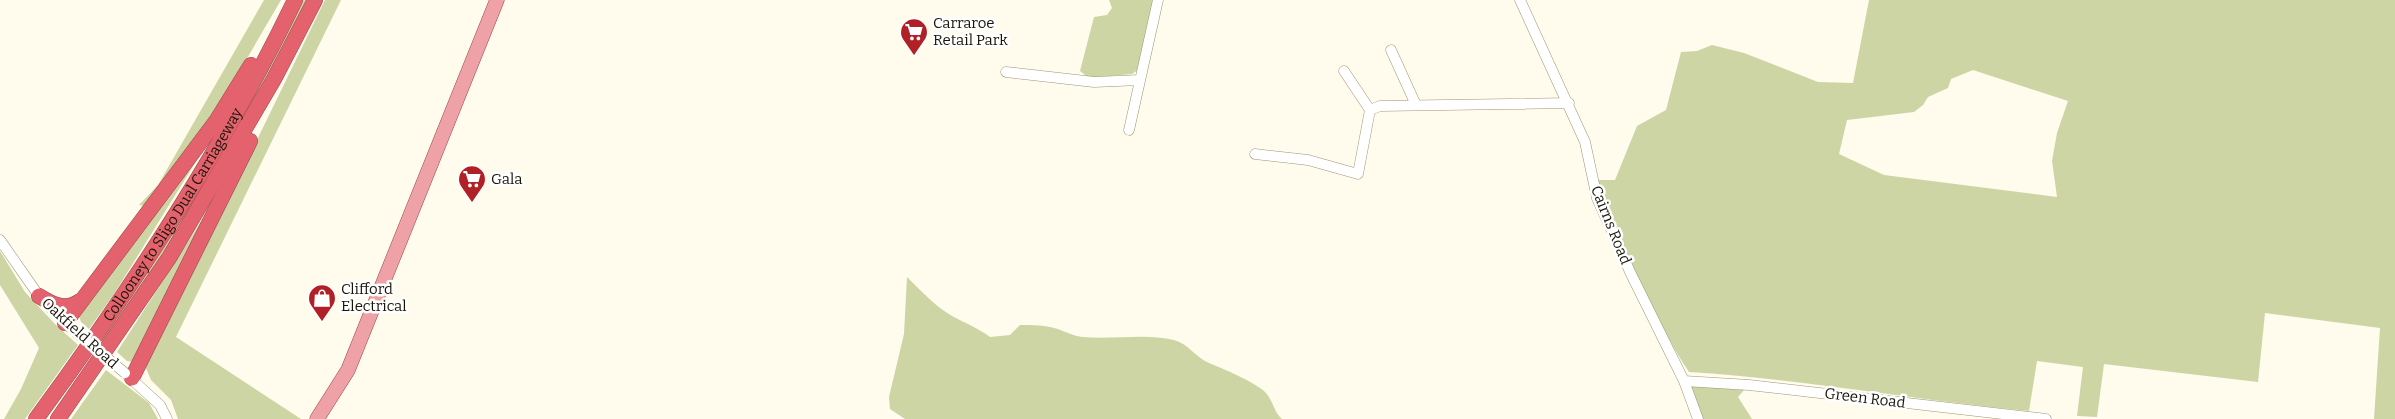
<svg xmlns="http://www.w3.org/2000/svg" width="2395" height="419" viewBox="0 0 2395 419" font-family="Bitter,serif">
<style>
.grass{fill:#cdd5a5;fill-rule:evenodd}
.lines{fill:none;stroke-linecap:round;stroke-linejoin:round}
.minor-casing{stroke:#9e9674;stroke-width:11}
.major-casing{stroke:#9d474b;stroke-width:15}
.highway-casing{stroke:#9d474b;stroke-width:16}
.minor{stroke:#fff;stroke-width:10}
.major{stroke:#efa1a8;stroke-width:14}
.highway{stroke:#e4626e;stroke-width:15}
.minor-bridge-casing{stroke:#9e9674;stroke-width:11;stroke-linecap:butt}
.minor-bridge{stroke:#fff;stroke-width:10}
.labels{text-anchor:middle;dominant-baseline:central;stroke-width:5;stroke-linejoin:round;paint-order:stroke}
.poi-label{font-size:15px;fill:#191609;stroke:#fff;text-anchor:start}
.street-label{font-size:15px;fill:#191609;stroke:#fff}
</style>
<rect width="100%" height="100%" fill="#fffbed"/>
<path class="grass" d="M264,0H281L214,115L146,206L139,205L158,185Z
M303,0H310L213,178L106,344L101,340L199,191L280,46Z
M325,0H341L176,337L301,419H178L171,400L151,380L146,368L147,361L165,329Z
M1109,0H1154L1138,70L1132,74L1089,78L1080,71L1094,17L1107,15L1112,8Z
M1869,0H2395V419H2374L2380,328L2265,313L2258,382L2104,364L2097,417L2077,416L2083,367L2037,361L2029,411C1915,400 1803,379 1689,372C1669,343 1655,311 1639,280C1624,249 1602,215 1598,180H1615L1637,126L1666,110L1681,52L1697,51L1712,45L1744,53L1818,82L1853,83ZM1973,70L2068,101L2057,133L2052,161L2057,197L1884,175L1839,154L1847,120L1914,112L1923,105L1928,97L1948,88L1951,79Z
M218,126L114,294L89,329L81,322L79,316Z
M224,186L133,362L127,361L117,352Z
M0,251L25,292L55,324L78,345L25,419H4L21,389L39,348L0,285Z
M907,277C921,291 935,306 952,316C965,323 978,328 990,337L1010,335L1020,325C1032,325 1046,325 1058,329C1066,332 1073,336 1083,337C1113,340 1145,333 1174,340C1189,344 1196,358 1209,363C1224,369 1252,381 1264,391C1273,399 1273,411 1282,419H905L890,409L889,397L904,334Z
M106,370L149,403L158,419H71Z
M1684,381L1710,387L1744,390L1738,397L1752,419H1703Z"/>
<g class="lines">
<g class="minor-casing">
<path id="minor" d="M1520,0L1585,142L1597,198L1631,274L1684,381L1698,419
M1391,50L1416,105
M1344,71L1370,110L1380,106L1569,103
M1006,72L1094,82L1140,80
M1129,130L1158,0
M1255,154L1308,160L1358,174L1370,110
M0,240L39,296L69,327
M128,376L160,405L167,419
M1684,381L1749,385L2046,419"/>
</g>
<g class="major-casing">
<path id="major" d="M317,419L348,370L497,0"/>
</g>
<g class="highway-casing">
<g id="highway">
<path d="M39,296C53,305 66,311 80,301"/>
<path d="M65,323L217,120L251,65"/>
<path d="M132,378L250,141"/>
<path id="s1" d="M36,419C133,287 224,148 295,0"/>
<path d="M58,419L169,258L274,79L315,0"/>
</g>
</g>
<use href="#minor" class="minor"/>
<use href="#major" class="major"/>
<use href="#highway" class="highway"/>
<g class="minor-bridge-casing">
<path id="minor-bridge" d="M76,332L125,373"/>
</g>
<use href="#minor-bridge" class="minor-bridge"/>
</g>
<defs>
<g id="supermarket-pin" transform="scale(1.4375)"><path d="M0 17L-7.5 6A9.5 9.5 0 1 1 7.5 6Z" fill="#b12027" stroke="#fff"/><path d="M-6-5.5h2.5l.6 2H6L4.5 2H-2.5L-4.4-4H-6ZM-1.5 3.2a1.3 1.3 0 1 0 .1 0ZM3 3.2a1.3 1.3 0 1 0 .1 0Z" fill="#fff"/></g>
<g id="shop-pin" transform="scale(1.4375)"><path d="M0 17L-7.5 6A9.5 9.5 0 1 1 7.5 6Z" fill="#b12027" stroke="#fff"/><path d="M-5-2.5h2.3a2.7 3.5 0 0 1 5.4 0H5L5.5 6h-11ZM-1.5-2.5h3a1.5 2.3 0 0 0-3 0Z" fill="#fff"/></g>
</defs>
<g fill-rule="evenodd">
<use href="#supermarket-pin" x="914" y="32"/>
<use href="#supermarket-pin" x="472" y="179"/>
<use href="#shop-pin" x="322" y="298"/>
</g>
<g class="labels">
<g class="poi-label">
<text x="933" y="23">Carraroe<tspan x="933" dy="17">Retail Park</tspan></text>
<text x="491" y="179">Gala</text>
<text x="341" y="289">Clifford<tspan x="341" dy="17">Electrical</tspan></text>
</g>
<g class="street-label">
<text stroke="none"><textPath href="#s1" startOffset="246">Collooney to Sligo Dual Carriageway</textPath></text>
<text transform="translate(1611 225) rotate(68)">Cairns Road</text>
<text transform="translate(80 333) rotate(42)">Oakfield Road</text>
<text transform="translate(1865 398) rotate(7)">Green Road</text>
</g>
</g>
</svg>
